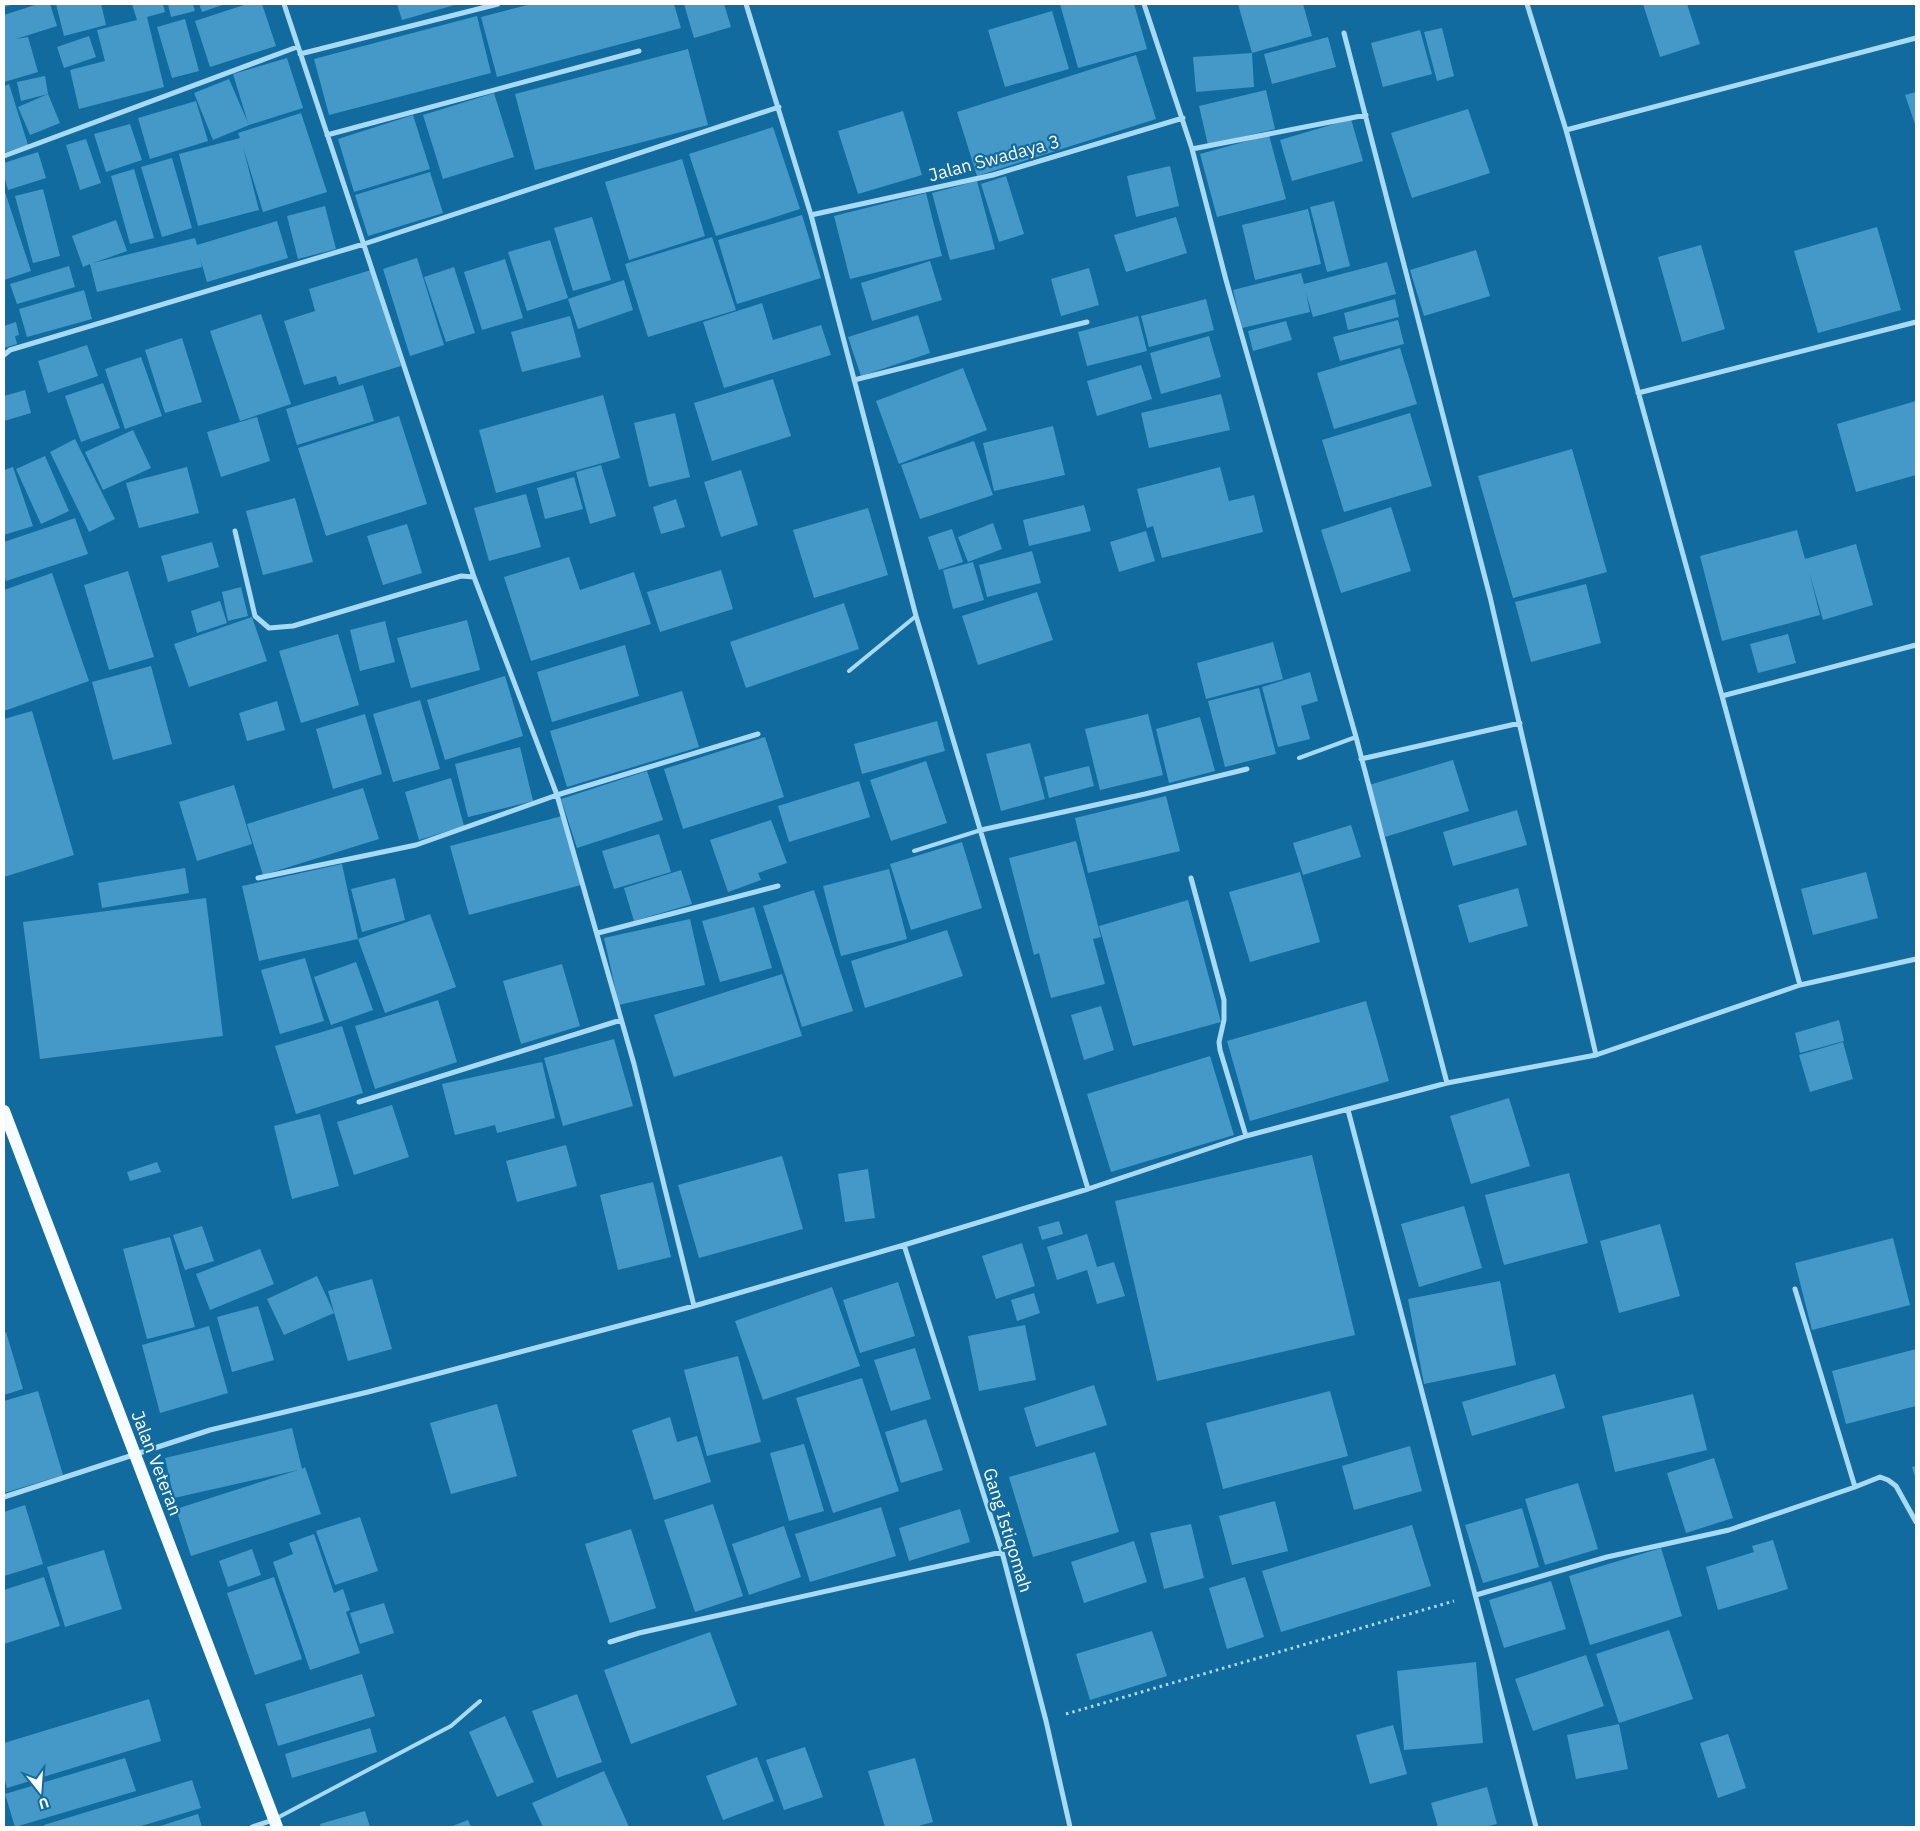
<svg xmlns="http://www.w3.org/2000/svg" width="1920" height="1831" viewBox="0 0 1920 1831" font-family="'IBM Plex Sans',sans-serif">
<style>
.building{fill:#4499c8}
.lines{fill:none;stroke-linecap:round;stroke-linejoin:round}
.path{stroke:#a8daf4;stroke-width:3;stroke-dasharray:2.5 4;stroke-linecap:butt}
.service{stroke:#a8daf4;stroke-width:4}
.minor{stroke:#a8daf4;stroke-width:5}
.primary{stroke:#f5fbff;stroke-width:12}
.labels{text-anchor:middle;dominant-baseline:central;stroke-width:4.5;stroke-linejoin:round;paint-order:stroke}
.street-label{font-size:18px;fill:#fff;stroke:#126b9e}
</style>
<rect width="100%" height="100%" fill="#126b9e"/>
<path class="building" d="M4,4H15L4,7Z
M38,4H50L57,26L16,39L28,37L38,72L4,82V15Z
M56,4H101L106,25L64,36Z
M132,4H163L165,12L147,17L164,87L79,109L70,70L105,61L97,30L137,20Z
M168,4H193L195,11L171,17Z
M199,4H225L202,12Z
M247,4H262L276,46L210,67L195,21Z
M397,4H458L402,20Z
M531,4H674L681,28L497,77L481,17Z
M684,4H724L731,27L694,38Z
M1060,4H1134L1147,49L1078,68Z
M1238,4H1303L1312,36L1252,53Z
M1643,4H1687L1700,44L1660,57Z
M1052,11L1069,69L1005,87L988,30Z
M477,16L491,73L329,115L314,59Z
M185,19L199,71L172,78L157,27Z
M1442,28L1454,76L1437,81L1424,32Z
M1420,30L1432,74L1383,87L1371,43Z
M89,36L96,57L64,68L57,47Z
M1328,37L1336,67L1272,84L1264,54Z
M688,49L708,125L535,170L515,94Z
M1252,53L1254,87L1196,92L1193,57Z
M1136,55L1156,119L977,176L957,112Z
M287,58L303,108L249,125L213,140L194,93L229,79L248,123L233,74Z
M45,76L48,94L60,123L30,135L18,107L48,94L21,101L17,82Z
M9,84L28,145L4,153V86Z
M1266,90L1275,129L1208,145L1199,106Z
M1916,92V127L1905,95Z
M494,93L514,157L443,179L423,115Z
M196,101L208,141L150,159L138,118Z
M1468,109L1490,173L1412,198L1391,133Z
M903,111L922,175L858,194L838,131Z
M301,113L327,192L263,212L243,147L259,210L198,226L179,154L240,138L238,133Z
M413,115L430,169L354,192L338,139Z
M1351,119L1363,161L1292,181L1280,140Z
M130,124L142,160L106,172L94,134Z
M773,127L800,209L716,236L689,154Z
M1269,135L1286,199L1217,217L1200,154Z
M86,139L101,183L80,190L66,145Z
M38,152L46,178L8,190L4,176V163Z
M172,158L192,228L162,237L141,167Z
M682,159L705,236L629,260L605,182Z
M1170,166L1179,206L1136,217L1127,176Z
M134,169L154,238L130,244L111,176Z
M430,172L443,213L368,236L355,195Z
M1006,176L1024,234L999,242L981,184Z
M977,181L995,249L950,260L932,193Z
M4,189L31,271L4,280Z
M43,189L60,256L33,263L15,196Z
M926,193L942,256L850,279L834,216Z
M1334,201L1350,266L1327,272L1310,207Z
M325,206L336,249L298,259L287,216Z
M1308,209L1321,264L1255,280L1242,225Z
M802,215L821,278L737,304L718,240Z
M592,217L611,280L573,291L554,228Z
M1176,217L1187,253L1126,272L1114,235Z
M116,220L127,251L93,263L195,238L197,245L277,221L288,258L207,282L200,258L202,267L97,292L90,264L83,267L72,236Z
M1877,227L1901,310L1818,333L1794,251Z
M712,237L736,310L648,337L625,264Z
M550,240L568,298L527,311L508,252Z
M1701,245L1725,329L1682,342L1658,257Z
M1476,250L1490,296L1424,316L1410,270Z
M417,258L444,345L410,356L383,269Z
M505,259L523,318L482,330L464,272Z
M930,261L942,300L872,321L861,283Z
M1387,262L1396,294L1313,317L1306,293L1310,312L1242,328L1233,290L1301,273L1304,284Z
M69,266L75,287L17,304L10,284Z
M454,267L475,333L446,342L424,277Z
M1089,268L1099,305L1061,316L1051,279Z
M371,270L401,366L339,385L336,376L304,385L284,321L315,311L309,289Z
M624,280L633,310L578,329L568,299Z
M84,290L92,319L27,337L19,309Z
M1206,299L1214,330L1149,347L1141,316Z
M1395,299L1399,317L1348,330L1344,313Z
M762,303L773,340L821,325L831,355L724,388L703,322Z
M261,314L291,404L240,421L210,331Z
M918,315L930,353L861,376L848,337Z
M570,316L581,357L522,372L511,332Z
M1138,316L1147,351L1087,366L1078,332Z
M1398,320L1404,344L1340,361L1333,337Z
M1286,321L1292,340L1253,351L1248,331Z
M16,322L19,335L15,336L17,344L4,348V326Z
M1209,336L1221,377L1161,394L1150,353Z
M182,338L202,402L165,413L145,350Z
M87,345L98,376L48,393L38,361Z
M1400,348L1417,404L1334,429L1317,373Z
M141,357L162,416L125,429L105,369Z
M1141,365L1152,399L1097,416L1087,381Z
M963,368L987,430L899,464L876,401Z
M773,379L791,436L712,461L694,403Z
M103,383L120,428L81,442L65,396Z
M363,385L374,421L297,445L286,409Z
M25,390L31,413L4,421V396Z
M1221,394L1230,430L1149,448L1141,413Z
M603,395L620,458L496,493L479,430Z
M1916,401V475L1856,492L1837,424Z
M675,413L690,477L649,487L634,423Z
M1410,413L1432,486L1344,512L1322,440Z
M399,416L427,504L326,536L298,448Z
M257,417L270,461L221,477L207,432Z
M1053,426L1065,475L994,491L983,443Z
M133,430L151,468L103,490L85,452Z
M75,439L115,519L89,532L50,452Z
M974,441L993,495L920,519L901,465Z
M1572,449L1607,572L1513,598L1478,476Z
M45,456L69,511L41,524L16,469Z
M601,465L616,516L590,524L576,472Z
M13,467L33,526L4,535V470Z
M187,467L199,513L139,528L126,483Z
M1220,467L1229,501L1254,495L1263,532L1162,558L1153,526L1147,528L1137,489Z
M741,470L758,525L721,537L704,482Z
M574,477L583,509L545,519L537,488Z
M526,494L541,547L489,561L474,508Z
M295,498L313,562L263,575L246,511Z
M676,499L685,527L661,534L653,507Z
M1084,505L1091,531L1029,546L1023,520Z
M1391,507L1411,571L1341,593L1321,530Z
M868,508L888,575L814,598L793,530Z
M75,518L88,554L6,581L4,575V542Z
M993,523L1002,549L968,562L958,537Z
M407,524L422,573L383,585L367,536Z
M952,529L963,562L939,570L928,537Z
M1797,530L1805,559L1856,544L1873,605L1823,620L1809,572L1820,615L1722,641L1700,556Z
M1146,531L1155,561L1119,572L1110,542Z
M212,542L219,567L168,582L161,556Z
M1032,551L1041,583L987,597L979,565Z
M569,557L580,590L634,572L651,624L531,661L504,577Z
M973,562L984,600L953,609L943,570Z
M721,570L733,609L660,632L647,592Z
M128,571L154,657L109,670L84,585Z
M52,573L89,681L4,711V590Z
M1586,584L1601,643L1531,662L1515,602Z
M241,587L248,616L228,621L222,592Z
M1037,592L1053,640L978,665L962,616Z
M220,601L227,623L197,633L191,611Z
M844,603L859,649L746,688L730,642Z
M252,617L267,661L189,687L174,644Z
M467,620L480,670L411,688L397,638Z
M385,621L395,662L360,671L350,630Z
M338,634L359,705L301,723L279,651Z
M1788,634L1796,663L1758,673L1750,644Z
M1273,642L1283,679L1206,699L1197,663Z
M625,645L639,696L552,722L537,672Z
M151,666L172,744L113,760L92,682Z
M1310,672L1318,701L1301,706L1310,739L1278,747L1262,687Z
M505,676L523,736L445,760L427,700Z
M1259,688L1276,754L1225,767L1208,701Z
M682,691L699,747L567,787L550,731Z
M420,700L440,769L393,782L373,714Z
M277,701L285,730L247,741L239,713Z
M32,711L74,855L4,877V719Z
M365,714L382,774L333,789L316,729Z
M1148,714L1163,775L1100,790L1085,729Z
M1200,717L1215,771L1169,783L1156,729Z
M937,721L945,751L862,774L854,744Z
M765,737L784,797L683,829L664,769Z
M1030,743L1045,799L1001,811L986,754Z
M520,747L533,801L468,817L455,764Z
M1453,760L1469,811L1385,837L1369,785Z
M926,761L947,823L891,841L870,780Z
M1089,766L1094,786L1049,798L1044,777Z
M647,771L663,820L577,848L561,799Z
M451,778L464,826L419,840L405,792Z
M859,781L870,817L789,842L778,806Z
M234,785L252,844L197,861L179,802Z
M363,788L379,839L263,875L247,824Z
M1166,796L1180,851L1088,873L1075,818Z
M1517,810L1527,845L1453,866L1443,832Z
M562,816L581,885L469,915L450,846Z
M771,820L787,863L758,873L761,880L728,892L710,840Z
M1351,825L1361,857L1303,875L1293,843Z
M659,834L671,872L614,889L602,851Z
M1076,841L1101,937L1093,939L1105,984L1051,998L1039,953L1034,955L1009,858Z
M962,842L982,908L911,930L890,864Z
M342,864L358,939L259,961L242,886Z
M185,868L189,893L102,908L98,883Z
M889,869L907,939L841,956L823,886Z
M681,870L692,904L634,921L624,888Z
M1300,872L1320,942L1250,962L1229,892Z
M1866,872L1878,918L1813,935L1801,889Z
M395,878L405,920L362,932L351,889Z
M1518,888L1528,926L1469,943L1458,905Z
M814,890L853,1011L802,1027L763,906Z
M206,898L223,1036L40,1059L23,922Z
M1188,900L1221,1022L1133,1046L1099,926Z
M754,907L772,968L720,982L702,921Z
M430,914L456,987L385,1013L358,939Z
M690,919L705,985L619,1005L604,938Z
M947,930L963,976L865,1008L851,961Z
M305,958L324,1021L280,1034L261,970Z
M356,962L373,1010L331,1025L314,977Z
M562,964L580,1026L521,1044L503,981Z
M782,974L802,1036L674,1077L654,1015Z
M438,1000L457,1062L375,1089L355,1026Z
M1366,1001L1389,1081L1250,1121L1227,1041Z
M1101,1006L1114,1050L1084,1060L1071,1015Z
M1839,1020L1844,1041L1800,1053L1795,1033Z
M342,1026L363,1093L296,1114L275,1046Z
M614,1039L633,1106L563,1126L544,1058Z
M1843,1042L1853,1079L1810,1092L1799,1055Z
M1210,1056L1234,1135L1111,1172L1087,1094Z
M542,1062L555,1118L497,1133L495,1125L455,1135L442,1084Z
M1509,1098L1530,1166L1471,1184L1450,1116Z
M392,1105L409,1157L354,1175L337,1122Z
M320,1114L339,1186L292,1199L274,1126Z
M566,1145L577,1186L517,1202L506,1161Z
M1312,1155L1355,1335L1157,1381L1115,1201Z
M782,1156L803,1229L699,1258L678,1185Z
M157,1162L161,1172L130,1181L127,1172Z
M868,1169L875,1218L845,1222L838,1174Z
M1569,1173L1588,1243L1504,1265L1485,1195Z
M653,1182L671,1257L618,1270L600,1195Z
M1464,1206L1482,1268L1419,1287L1401,1224Z
M1059,1221L1063,1234L1042,1240L1038,1227Z
M1660,1224L1680,1296L1619,1313L1600,1241Z
M202,1226L214,1261L185,1270L173,1235Z
M1087,1234L1097,1267L1114,1262L1125,1296L1097,1304L1087,1270L1057,1280L1047,1247Z
M170,1237L195,1327L147,1339L123,1249Z
M1893,1238L1910,1305L1812,1330L1795,1263Z
M1022,1243L1035,1286L996,1299L982,1256Z
M260,1249L274,1284L210,1310L196,1274Z
M317,1276L334,1313L284,1335L267,1299Z
M372,1279L392,1349L348,1361L328,1291Z
M1500,1281L1516,1365L1424,1384L1408,1299Z
M898,1282L915,1336L860,1353L843,1300Z
M832,1287L860,1366L763,1400L735,1321Z
M1034,1293L1040,1313L1017,1321L1011,1300Z
M258,1306L274,1360L232,1372L217,1317Z
M1025,1325L1036,1380L979,1391L968,1336Z
M209,1326L228,1393L160,1413L142,1345Z
M4,1332H6L23,1389L4,1395Z
M915,1348L931,1399L891,1411L874,1360Z
M1916,1349V1406L1846,1424L1832,1371Z
M738,1356L761,1442L707,1456L684,1370Z
M1555,1374L1565,1408L1472,1436L1462,1402Z
M862,1378L899,1491L833,1513L796,1398Z
M1094,1385L1107,1425L1036,1447L1024,1408Z
M38,1391L63,1475L4,1493V1401Z
M1330,1391L1348,1456L1223,1489L1206,1423Z
M1693,1394L1707,1450L1615,1472L1602,1416Z
M497,1404L517,1476L451,1494L430,1423Z
M670,1417L677,1442L697,1436L711,1482L654,1500L632,1430Z
M926,1419L943,1470L901,1483L885,1432Z
M292,1428L302,1469L305,1467L321,1514L191,1556L176,1509L298,1470L174,1498L165,1458Z
M804,1444L824,1511L789,1521L770,1453Z
M1410,1446L1422,1491L1354,1510L1342,1466Z
M1095,1452L1119,1532L1033,1557L1009,1477Z
M1714,1458L1733,1518L1686,1533L1667,1473Z
M1916,1466V1480L1912,1467Z
M1578,1483L1598,1549L1545,1565L1525,1499Z
M1275,1501L1288,1551L1232,1565L1219,1516Z
M713,1504L743,1596L695,1612L664,1520Z
M25,1505L43,1564L4,1576V1512Z
M881,1507L896,1556L810,1582L795,1534Z
M1522,1508L1539,1567L1483,1583L1465,1525Z
M960,1509L970,1542L909,1561L899,1528Z
M360,1517L378,1571L335,1585L316,1531Z
M1191,1524L1204,1578L1164,1589L1150,1533Z
M1412,1525L1431,1586L1281,1632L1262,1571Z
M784,1526L801,1577L749,1595L732,1544Z
M631,1529L656,1608L610,1623L585,1544Z
M314,1534L334,1593L343,1589L350,1610L346,1612L360,1653L310,1670L273,1562L293,1554L289,1543Z
M1773,1540L1788,1589L1718,1610L1706,1567L1754,1552L1752,1546Z
M1134,1541L1147,1582L1084,1603L1071,1562Z
M1661,1548L1682,1616L1590,1645L1569,1576Z
M252,1549L261,1575L228,1587L219,1561Z
M104,1550L122,1609L65,1627L47,1567Z
M44,1577L60,1626L4,1644V1590Z
M274,1577L302,1659L255,1675L227,1593Z
M1245,1577L1264,1637L1227,1649L1209,1588Z
M1551,1581L1566,1629L1504,1648L1489,1600Z
M384,1603L394,1633L360,1644L350,1613Z
M1669,1630L1693,1699L1619,1723L1596,1654Z
M1152,1631L1167,1676L1090,1700L1076,1654Z
M710,1632L737,1705L631,1744L604,1670Z
M1586,1655L1604,1706L1533,1731L1515,1679Z
M1476,1662L1483,1743L1404,1750L1397,1671Z
M362,1674L375,1716L278,1746L265,1704Z
M577,1694L602,1762L557,1778L532,1711Z
M149,1699L161,1741L7,1788L4,1777V1743Z
M505,1716L534,1782L497,1797L469,1732Z
M1619,1724L1628,1769L1576,1779L1567,1735Z
M1393,1725L1407,1774L1370,1784L1356,1735Z
M370,1728L377,1752L292,1778L285,1754Z
M1728,1734L1746,1788L1718,1798L1700,1743Z
M805,1747L823,1797L784,1810L766,1760Z
M757,1757L774,1801L723,1820L706,1776Z
M125,1758L136,1791L15,1827L5,1794Z
M915,1758L933,1822L915,1827H885L868,1771Z
M604,1771L629,1827H543L532,1803Z
M192,1780L201,1808L138,1827H44V1825Z
M1487,1787L1497,1824L1484,1827H1438L1431,1803Z
M365,1811L370,1827H321L320,1824Z
M198,1814L202,1827H157Z
M468,1820L471,1827H450Z"/>
<g class="lines">
<path class="path" d="M1066,1714L1454,1601"/>
<path class="service" d="M849,671L916,616
M1299,758L1356,737
M914,851L981,830
M277,1818L451,1726L480,1701"/>
<path class="minor" d="M284,4L474,577L557,795L634,1064L694,1306
M746,4L811,215L916,616L1088,1189
M1144,4L1192,149L1226,280L1356,737L1447,1083
M1527,4L1566,130L1722,696L1800,985
M1344,33L1490,597L1596,1055
M300,54L498,4
M1566,130L1916,38
M327,135L639,51
M1192,149L1366,115
M4,156L297,47
M811,215L993,175L1183,118
M4,355L10,350L364,244L779,107
M854,380L1087,322
M1638,393L1916,322
M235,531L255,616L269,628L293,626L461,576L474,577
M1722,696L1916,645
M1361,759L1520,723
M981,830L1145,794L1247,769
M258,878L416,845L557,795L758,734
M1191,878L1224,1000V1020L1219,1042L1220,1050L1246,1136
M598,933L778,886
M359,1102L621,1020
M1348,1110L1536,1827
M904,1245L1002,1552L1046,1721L1070,1827
M1795,1289L1855,1487
M4,1497L210,1430L368,1392L694,1306L904,1245L1088,1189L1246,1136L1447,1083L1596,1055L1800,985L1916,959
M1476,1595L1607,1557L1729,1530L1855,1487L1880,1477L1888,1480L1896,1486L1916,1522
M610,1642L639,1633L1002,1552
M252,1827L273,1820"/>
<path class="primary" d="M4,1111L277,1827"/>
</g>
<g class="labels">
<g class="street-label">
<text transform="translate(994 158) rotate(-15)">Jalan Swadaya 3</text>
<text transform="translate(157 1463) rotate(69)">Jalan Veteran</text>
<text transform="translate(1008 1530) rotate(73)">Gang Istiqomah</text>
</g>
</g>
<rect width="1920" height="1831" fill="none" stroke="#ffffff" stroke-width="10"/>
<g transform="translate(40 1791) rotate(163)" stroke="#126b9e" stroke-width="4" paint-order="stroke">
<path d="M0-4L9 19L0 12L-9 19Z" fill="#ffffff"/>
<text y="-8" font-size="14" font-weight="bold" text-anchor="middle" fill="#ffffff">U</text>
</g>
</svg>
